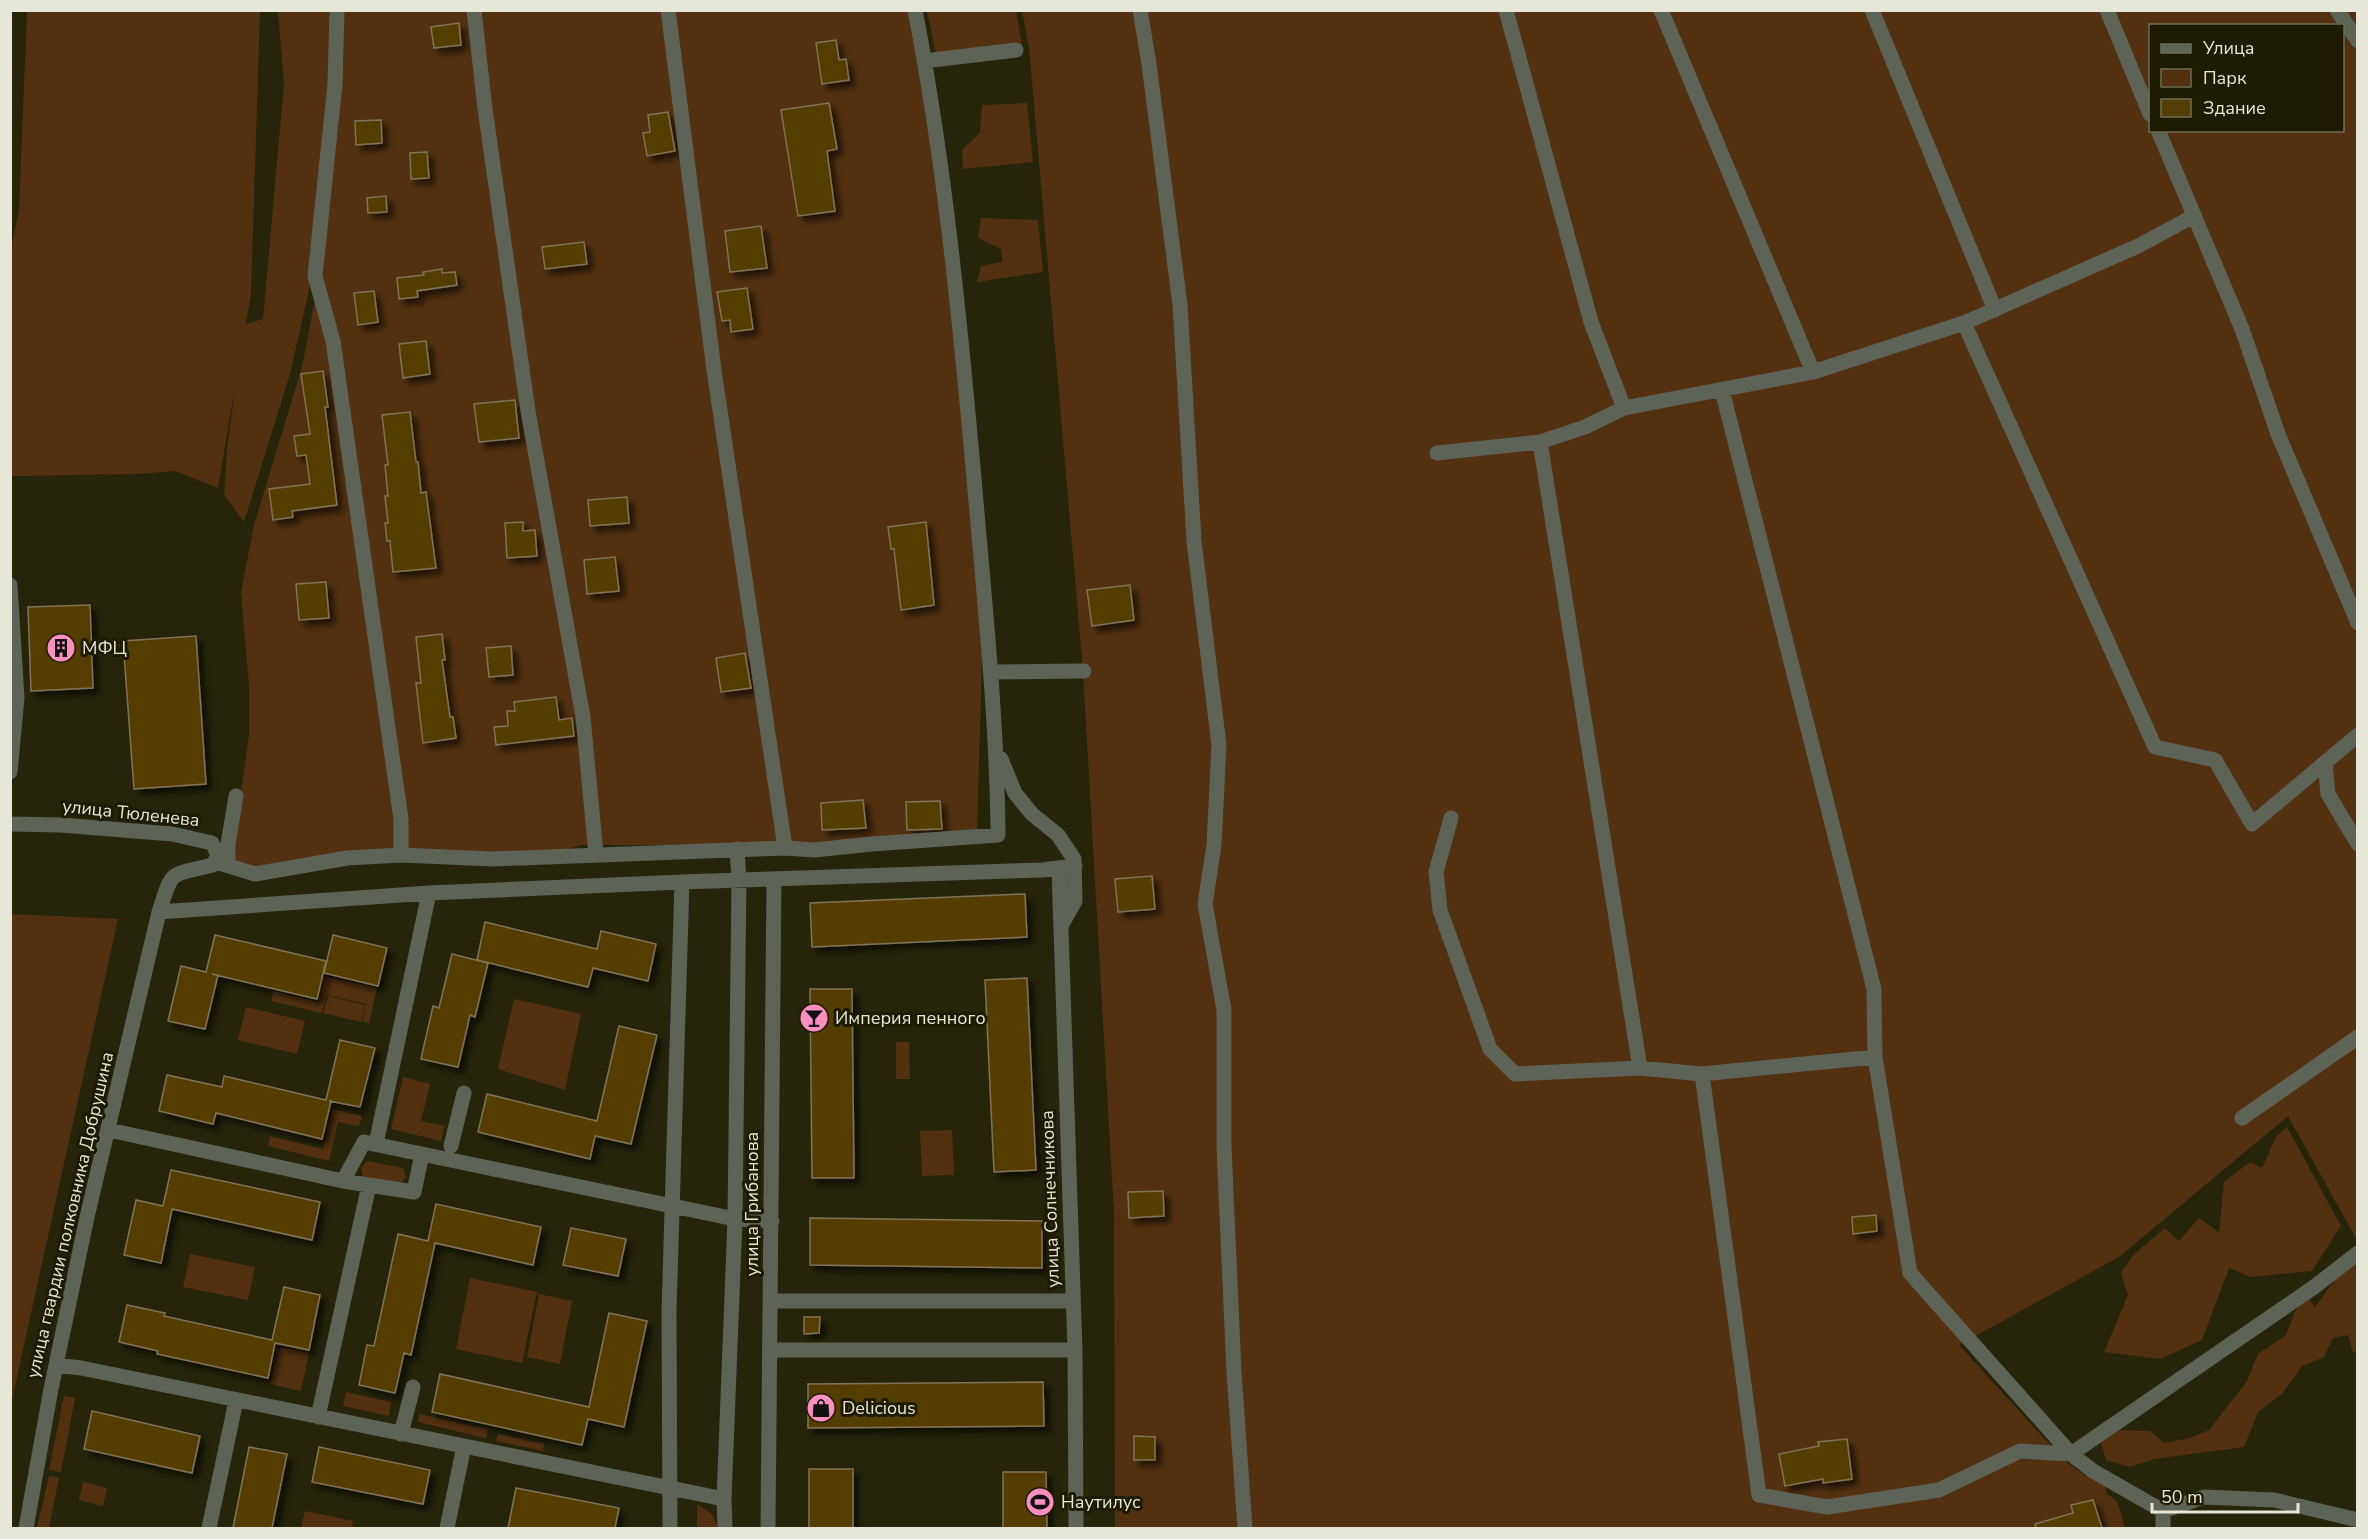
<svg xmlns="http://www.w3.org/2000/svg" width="2368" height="1539" viewBox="0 0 2368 1539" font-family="'Nunito Sans',sans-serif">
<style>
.green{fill:#533110;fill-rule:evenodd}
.building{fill:#543e06;stroke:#807357;stroke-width:1.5;filter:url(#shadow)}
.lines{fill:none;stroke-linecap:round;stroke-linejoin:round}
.minor{stroke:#5d6357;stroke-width:15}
.labels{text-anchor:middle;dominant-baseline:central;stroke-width:6;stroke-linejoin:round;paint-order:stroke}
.poi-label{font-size:18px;fill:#e7e7d7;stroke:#1d1c02;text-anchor:start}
.street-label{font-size:18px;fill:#e7e7d7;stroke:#1d1c02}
</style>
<defs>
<filter id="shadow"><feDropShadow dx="5.5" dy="5.5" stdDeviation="3" flood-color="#0009"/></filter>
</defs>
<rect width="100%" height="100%" fill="#26250a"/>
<path class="green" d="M27,11H260L251,293L246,324L263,319L284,84L278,11H334L312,277L290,374L244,522L224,495L227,449L236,381L218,488L175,471L135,474L11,476L10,254L19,210Z
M342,11H911L952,291L983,626L977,831L814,843H797L786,840L732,845H581L543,856L396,848L236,871L234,842L249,735V685L241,592L254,525L302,367L320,273Z
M927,11H1016L1022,45L936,54Z
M1022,11H2357V1240L2288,1116L2119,1257L1959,1345L2064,1460L2085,1476L2088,1475L2105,1484L2106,1493L2117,1501L2125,1528H1115L1114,1213L1083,671L1029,47ZM2150,26H2342V130H2150Z
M1027,103L1033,162L963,169L962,150L980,133L982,105Z
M981,218L1038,220L1043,272L977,282L981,266L1002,262L1001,249L978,238Z
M11,914L118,919L11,1404L10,914Z
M324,976L377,988L369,1023L362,1021L366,1004L327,995L322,1013L271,1001L274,991L318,1002Z
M328,996L365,1005L361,1022L323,1013Z
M514,999L581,1014L565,1090L498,1069Z
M246,1007L305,1021L297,1054L238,1040Z
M896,1042H909L910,1079H896Z
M403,1077L430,1084L421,1121L444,1126L441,1141L391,1129Z
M332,1109L362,1116L359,1126L338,1122L329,1161L268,1146L270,1136L323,1149Z
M2287,1127L2341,1226L2312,1271L2251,1277L2229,1268L2202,1340L2160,1359L2104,1352L2128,1295L2121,1273L2134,1254L2165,1228L2179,1241L2199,1218L2219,1232L2224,1182L2250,1162L2262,1168L2276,1137Z
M952,1130L954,1175L922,1176L920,1131Z
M367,1161L403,1168L406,1177L400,1185L363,1178L361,1168Z
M190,1254L255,1267L248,1300L183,1287Z
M2357,1261V1350L2353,1353L2348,1335L2333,1338L2324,1357L2302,1366L2282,1394L2258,1412L2244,1447L2154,1459L2130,1467L2106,1460L2101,1443L2114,1430L2150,1431L2164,1443L2190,1438L2209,1430L2247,1381L2258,1354L2286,1335L2299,1302L2307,1297L2315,1307L2345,1266Z
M470,1278L537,1292L522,1363L456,1349Z
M539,1294L572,1301L560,1364L527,1357Z
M279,1347L309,1353L301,1391L270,1384Z
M346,1392L391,1402L389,1416L343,1406Z
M64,1396L75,1398L61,1472L49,1470Z
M419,1414L488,1429L486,1438L418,1422Z
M498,1434L544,1444L543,1451L496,1441Z
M49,1476L59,1478L49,1528H37Z
M83,1482L107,1488L103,1506L79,1500Z
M697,1504L712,1514L718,1528H697Z
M305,1511L353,1521L352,1528H301Z"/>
<path class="building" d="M459,23L461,45L434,48L431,27Z
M836,40L839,60L846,59L849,80L822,84L816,43Z
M829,103L837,149L827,151L835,211L798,216L781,110Z
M668,112L675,151L647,156L643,133L650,132L648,115Z
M381,120L382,143L356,145L355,121Z
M427,152L429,178L411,179L410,153Z
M386,196L387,212L368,213L367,198Z
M761,226L767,268L730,272L725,231Z
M584,242L587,264L545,269L542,247Z
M442,269V273L455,272L457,285L417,291L418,297L399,299L397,278L424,275L423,272Z
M747,288L753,329L731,332L730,320L722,321L717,292Z
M374,291L378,322L358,325L354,293Z
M426,341L430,374L403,378L399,344Z
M323,371L328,407H325L337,505L292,511L293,517L273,520L269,489L310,484L306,455L297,456L294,436L310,434L301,374Z
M515,400L519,438L479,442L474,404Z
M410,412L416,462H418L421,493L426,492L436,568L393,572L390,541H387L385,523H388L385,496H388L385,465H388L382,415Z
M627,497L629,523L590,526L588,500Z
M523,522V531L535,530L537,556L507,558L505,523Z
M926,522L934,605L901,610L894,549H891L888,527Z
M615,557L619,591L587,594L584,560Z
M326,582L329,618L299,620L296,584Z
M1130,585L1134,620L1092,626L1087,590Z
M90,605L93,688L31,691L28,607Z
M442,634L445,660H442L450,717H453L456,738L423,743L416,683H421L416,637Z
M196,636L206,784L134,789L123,641Z
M511,646L513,675L489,677L486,648Z
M745,653L751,688L721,692L716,658Z
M556,697L559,720L572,718L574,736L496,745L494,727L508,726L507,711H515L514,702Z
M863,800L866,828L822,830L821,803Z
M940,801L942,829L907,830L906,802Z
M1152,876L1155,909L1118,912L1115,879Z
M1025,894L1027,937L812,947L810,903Z
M485,922L597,949L601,931L656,944L648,981L593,968L588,987L477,960Z
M215,935L326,961L317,999L212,974L218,975L205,1029L168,1021L181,966L206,972Z
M333,935L387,948L378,986L324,973Z
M452,954L488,963L475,1017L470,1015L458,1067L421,1059L433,1006L439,1008Z
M1027,978L1036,1170L994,1172L985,980Z
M810,989H852L854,1178H812Z
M619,1026L657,1035L631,1144L595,1136L590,1159L478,1132L487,1094L597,1121Z
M340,1040L375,1048L360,1107L329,1101H331L322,1139L216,1113L213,1124L159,1111L167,1075L222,1087L224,1076L326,1100Z
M171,1170L320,1202L312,1240L172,1209L161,1263L124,1255L136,1200L163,1206Z
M1163,1191L1164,1216L1129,1218L1128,1192Z
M436,1204L541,1227L533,1265L435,1243L411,1355L404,1353L395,1393L359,1385L367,1345L374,1346L398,1234L428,1241Z
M1876,1215L1877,1231L1853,1234L1852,1217Z
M810,1218L1042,1221V1268L810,1265Z
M571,1228L626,1239L618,1276L563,1265Z
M284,1287L320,1295L309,1350L275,1343L268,1378L157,1354L158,1351L119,1342L127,1305L165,1313L164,1316L272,1340Z
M609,1313L647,1321L624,1427L588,1419L582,1445L432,1412L440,1374L589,1407Z
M804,1317H820L819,1333L804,1334Z
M1043,1382L1044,1426L808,1428V1384Z
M92,1411L200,1436L192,1473L84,1449Z
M1134,1436L1155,1437V1460H1134Z
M1847,1439L1852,1479L1823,1483V1479L1785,1486L1779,1454L1819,1446L1818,1442Z
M249,1447L287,1454L272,1528H233Z
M319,1447L430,1470L423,1504L312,1482Z
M809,1469H853V1528H809Z
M1003,1472H1046L1047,1528H1003Z
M516,1488L619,1508L615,1528H508Z
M2093,1500L2102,1528H2036L2035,1524L2073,1513L2071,1505Z"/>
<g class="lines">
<path class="minor" d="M337,10L335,84L315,276L333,341L401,819V855
M474,10L485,109L528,411L583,717L596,854
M668,10L714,370L785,848L814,850L872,844L998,835C997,716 984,597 974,478C960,322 945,165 915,10
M1140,10L1149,64L1180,305L1194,541L1219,745L1214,845L1205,904L1224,1010V1147L1234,1372L1245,1528
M1506,10L1591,322L1624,408
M1661,10L1813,372
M1872,10L1995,310
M2107,10L2150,114
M2337,10L2358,41
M924,61L1016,50
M2158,130L2242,329L2278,434L2358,623
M1964,323L2155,747L2215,760L2252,824L2358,735
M1722,390L1874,989L1875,1057L1910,1273L2071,1454L2093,1471L2163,1511
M1540,442L1640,1068
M1437,453L1540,442L1585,427L1624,408L1813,372L1964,323L2138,246L2194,216
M10,585L17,698L10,772
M992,672L1084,671
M1001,759L1015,793L1032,814L1058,835L1074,859L1075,901L1062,924
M2325,763L2328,794L2358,844
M1451,818L1436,872L1440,910L1490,1049L1515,1074L1640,1068L1702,1074L1875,1057
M10,824L61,825L172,834L212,843L218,855L213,865C169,876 173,868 159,912L87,1217L51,1389L26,1528
M216,862L255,874L347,858L401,855L493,859L785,848
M228,866V844L236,796
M1059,869L1075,1350L1076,1528
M159,912L429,893L682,882
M1702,1074L1759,1495L1827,1507L1939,1490L2020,1451L2071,1454L2314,1287L2358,1253
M2242,1118L2358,1037
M109,1130L343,1181L364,1142L735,1219L772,1221
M376,1144L429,893
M451,1146L464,1093
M343,1181L414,1192L422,1154
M771,1301H1073
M771,1350H1075
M56,1365L81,1368L724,1499
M318,1417L369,1185
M401,1434L413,1387
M2163,1511L2204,1497L2274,1500L2358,1520
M209,1528L236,1401
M447,1528L464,1446
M670,1528L669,1311L682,882L1042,870L1075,866
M725,1528L724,1499L735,1219L739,880L737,849
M768,1528L774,879
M2163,1528V1511"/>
</g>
<defs>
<g id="building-disc" transform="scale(1.5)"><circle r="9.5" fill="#fd8ec0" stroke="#1d1c02"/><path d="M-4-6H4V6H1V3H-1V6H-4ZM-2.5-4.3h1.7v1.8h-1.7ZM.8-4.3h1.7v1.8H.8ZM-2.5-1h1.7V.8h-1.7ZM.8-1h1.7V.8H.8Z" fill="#111"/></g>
<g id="bar-disc" transform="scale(1.5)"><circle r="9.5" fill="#fd8ec0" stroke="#1d1c02"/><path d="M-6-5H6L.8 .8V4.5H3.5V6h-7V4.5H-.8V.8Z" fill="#111"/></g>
<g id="shop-disc" transform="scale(1.5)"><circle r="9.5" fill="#fd8ec0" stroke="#1d1c02"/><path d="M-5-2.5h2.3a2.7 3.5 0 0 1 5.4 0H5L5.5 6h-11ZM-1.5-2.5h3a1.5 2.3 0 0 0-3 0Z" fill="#111"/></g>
<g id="stadium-disc" transform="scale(1.5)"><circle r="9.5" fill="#fd8ec0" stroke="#1d1c02"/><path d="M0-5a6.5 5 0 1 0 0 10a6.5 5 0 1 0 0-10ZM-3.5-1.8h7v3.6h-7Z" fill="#111"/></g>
</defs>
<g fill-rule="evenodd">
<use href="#building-disc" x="61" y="648"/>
<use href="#bar-disc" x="814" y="1018"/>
<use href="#shop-disc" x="821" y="1408"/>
<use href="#stadium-disc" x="1040" y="1502"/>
</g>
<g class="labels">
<g class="poi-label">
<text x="82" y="648">МФЦ</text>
<text x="835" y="1018">Империя пенного</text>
<text x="842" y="1408">Delicious</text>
<text x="1061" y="1502">Наутилус</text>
</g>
<g class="street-label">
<text transform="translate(131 813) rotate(6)">улица Тюленева</text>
<text transform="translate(1050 1199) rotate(-92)">улица Солнечникова</text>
<text transform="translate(752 1204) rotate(-90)">улица Грибанова</text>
<text transform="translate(70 1215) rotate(-77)">улица гвардии полковника Добрушина</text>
</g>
</g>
<rect width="2368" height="1539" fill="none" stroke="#e7e7d7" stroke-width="24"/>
<rect x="2149" y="24" width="195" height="108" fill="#1d1c02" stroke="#6e6d57" stroke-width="1.5"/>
<rect x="2161" y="44" width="30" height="9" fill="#5d6357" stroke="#6e6d57" stroke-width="1.5"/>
<text x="2203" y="54" font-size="18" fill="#e7e7d7">Улица</text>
<rect x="2161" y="69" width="30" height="18" fill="#533110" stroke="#6e6d57" stroke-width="1.5"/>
<text x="2203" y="84" font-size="18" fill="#e7e7d7">Парк</text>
<rect x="2161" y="99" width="30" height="18" fill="#543e06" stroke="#6e6d57" stroke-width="1.5"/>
<text x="2203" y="114" font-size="18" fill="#e7e7d7">Здание</text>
<path d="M2152 1503v9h146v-9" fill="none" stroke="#e7e7d7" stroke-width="3"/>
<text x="2161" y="1503" font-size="18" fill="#e7e7d7" stroke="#1d1c02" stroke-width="4.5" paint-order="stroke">50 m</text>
</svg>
